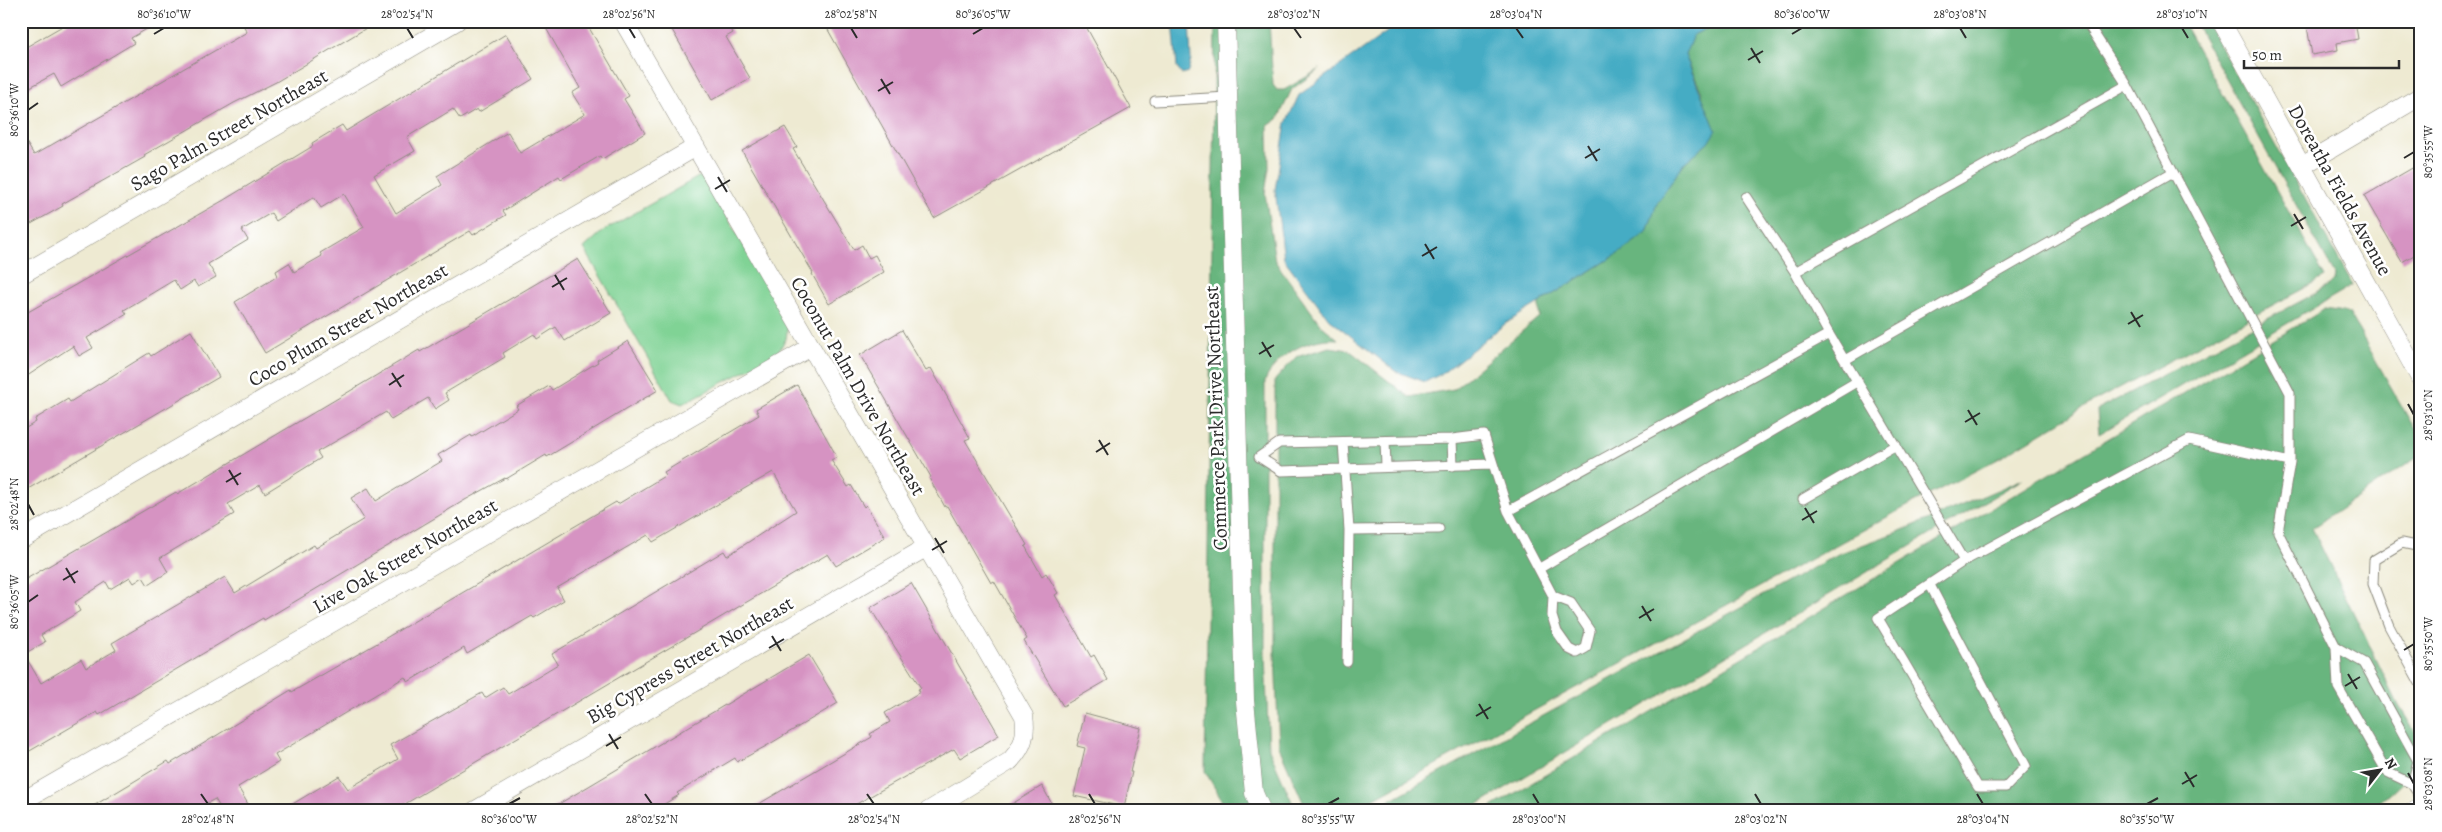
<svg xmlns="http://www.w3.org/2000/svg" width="2442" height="832" viewBox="0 0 2442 832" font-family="Alegreya,serif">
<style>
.green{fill:#80d395;stroke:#567f60}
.forest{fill:#68b57e;stroke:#4a7054}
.water{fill:#45acc4;stroke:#386c78}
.building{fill:#d693c2}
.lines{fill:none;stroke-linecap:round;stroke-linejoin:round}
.service-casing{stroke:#8c8a7e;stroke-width:11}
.minor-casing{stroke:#8c8a7e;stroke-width:19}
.service{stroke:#fff;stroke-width:9}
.minor{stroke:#fff;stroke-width:18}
.ticks{fill:none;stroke:#2b2b2b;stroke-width:2}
.labels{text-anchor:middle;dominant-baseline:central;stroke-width:5;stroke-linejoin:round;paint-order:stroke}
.street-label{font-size:20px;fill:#2b2b2b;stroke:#fff}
.neatline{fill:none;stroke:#2b2b2b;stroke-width:2}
.ticks-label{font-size:12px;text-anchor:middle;fill:#2b2b2b}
</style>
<rect width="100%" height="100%" fill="#fff"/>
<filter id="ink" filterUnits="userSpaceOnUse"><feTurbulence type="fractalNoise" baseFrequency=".02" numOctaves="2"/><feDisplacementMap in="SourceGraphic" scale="10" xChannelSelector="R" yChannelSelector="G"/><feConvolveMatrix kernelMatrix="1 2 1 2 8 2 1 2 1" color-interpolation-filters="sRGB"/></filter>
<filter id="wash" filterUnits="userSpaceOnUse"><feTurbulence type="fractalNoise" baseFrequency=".0096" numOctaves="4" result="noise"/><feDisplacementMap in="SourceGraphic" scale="20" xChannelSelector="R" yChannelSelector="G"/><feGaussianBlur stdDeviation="1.12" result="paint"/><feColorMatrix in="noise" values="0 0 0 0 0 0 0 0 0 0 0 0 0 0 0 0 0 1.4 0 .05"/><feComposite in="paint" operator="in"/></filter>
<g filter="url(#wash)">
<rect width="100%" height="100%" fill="#eeead2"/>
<path class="green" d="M700,176L709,185L788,323L786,339L776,355L682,404L672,400L584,248L603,231Z"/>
<path class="forest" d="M1215,21H1269L1273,85L1277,90H1284L1320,69L1292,89L1278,119L1268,126L1269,168L1265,193L1275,261L1321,325L1338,339C1309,337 1277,354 1265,381V655L1269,749L1296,811H1218L1222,805L1221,799L1205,771Z
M1723,21H2182L2325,277L2095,401L1998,459L1900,510L1351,811H1307L1279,747L1275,654V380L1296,357L1330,347L1349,350L1409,397L1454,389L1539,317V303L1621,252L1647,232L1657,203L1685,162L1708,143L1702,93L1685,55L1693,35Z
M2194,21H2206L2353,285L2099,434L2097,410L2329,286L2334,281L2335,275Z
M2325,309L2349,313L2421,440V455L2312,528L2399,706L2421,741V765L2389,795L2363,811H1485Z
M2023,479L1467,811H1370L1838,554L1908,528Z"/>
<path class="water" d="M1173,21H1189L1191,59L1188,72L1181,74L1177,67Z
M1402,21H1723L1693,35L1685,55L1716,130L1708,143L1685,162L1657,203L1647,232L1621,252L1505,324L1443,373L1425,382L1395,371L1329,319L1284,259L1275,190L1286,123L1299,95Z"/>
<g id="blocks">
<path class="building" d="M71,21H161L131,38L134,43L61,87L54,74L21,92V50Z
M241,21H378L276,82L234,103L144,155L145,157L62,204L63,206L31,224L30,222L21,227V134L34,155L247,32Z
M542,21H585L629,96L624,99L645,133L602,159L600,156L561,179L559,176L503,211L506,215L473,235L470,231L265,353L235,302L278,276L276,271L289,263L294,272L322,256L320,253L364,227L344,194L321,208L314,197L276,221L271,213L242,230L248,240L208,264L216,277L198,287L194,281L180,290L174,280L124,310L127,314L87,338L93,348L79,356L73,346L21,380V316L224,200L313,146L312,143L342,125L346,131L506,34L533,79L479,112L477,109L460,119L453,109L407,137L415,151L374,175L396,213L442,185L437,176L508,132L520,153L585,114L572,93L580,88Z
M683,21H726L733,33L726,37L750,78L712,100L671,28Z
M823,21H1083L1131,108L934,218Z
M2306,21H2355L2358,39L2337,43L2338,50L2312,55Z
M785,127L797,147L793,149L854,250L862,245L869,258L875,255L884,272L829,304L812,274L813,273L742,151Z
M2421,163V251L2402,262L2364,196Z
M578,259L611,313L565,341L556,327L537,339L534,334L503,353L505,357L445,393L449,400L435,409L428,398L391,420L386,412L317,452L321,458L265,493L260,485L228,504L234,514L160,558L168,572L148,585L143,577L134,583L130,577L110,589L106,582L75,602L80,611L41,635L45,642L24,654L41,683L81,659L86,668L116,650L112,643L225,577L235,593L314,545L316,548L364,519L351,498L368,488L376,501L442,461L438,455L471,435L472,437L518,409L516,406L549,386L552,390L598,362L597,360L628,341L658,390L547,457L546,455L506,479L505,478L465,500L264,620L263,618L99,715L97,712L21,756V582L176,492L177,494L419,350L420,352Z
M902,330L926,371L931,368L970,438L965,440L1027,545L1025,546L1042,576L1046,573L1058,593L1055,595L1091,657L1094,655L1108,680L1063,706L1024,641L1027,639L1015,618L994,581L991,583L947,506L945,507L929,478L931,477L860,355Z
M191,331L219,377L21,493V431L36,422L35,419L68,399L70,402L149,353L151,356Z
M797,385L837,457L831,460L848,487L851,485L864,507L866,505L885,537L836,566L828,554L393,811H281L339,776L348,789L398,759L390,745L482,693L485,698L503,687L508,694L558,664L552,654L724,551L727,556L796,511L773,472L653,542L648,535L557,588L564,600L534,618L532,616L467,654L464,648L408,682L405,677L275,755L279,762L238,787L252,811H222L215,799L192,811H85L168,761L170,764L291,690L292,692L374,645L616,502L618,504L666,475L664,472L759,415L756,409Z
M911,583L999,735L960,758L954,749L844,811H747L872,737L870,734L890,722L885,713L920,692L918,689L921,688L870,608Z
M809,655L838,703L768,745L737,762L735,758L677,793L679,795L653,811H547Z
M1085,713L1141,728L1130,772H1132L1124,807L1074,796L1085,748L1077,746Z
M1042,786L1056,811H1000Z"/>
</g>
</g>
<g filter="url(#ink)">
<use href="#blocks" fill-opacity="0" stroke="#8c8a7e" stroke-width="1"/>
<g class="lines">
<g class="service-casing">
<path id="service" d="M2086,21L2127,85
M1155,101L1228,97
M1746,197L1795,272
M1829,334L1795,272L2127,85L2290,393V462L2278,532L2336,647L2338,687L2387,772L2412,784L2421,798
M1845,360L2173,172
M1452,439L1453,466
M1385,441L1386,466
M1343,442L1349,530L1439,529
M1492,464L1281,471L1259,457L1279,443L1452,439L1484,435L1508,511L1553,596L1552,616L1557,632L1569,649L1577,653L1586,648L1590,631L1571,603L1553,596
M1803,499L1896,445
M1508,511L1829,334L1964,561L1878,618L1978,787H2006L2026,766L1930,585
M2421,547L2402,543L2374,560L2373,584L2389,626L2421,685
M1964,561L2189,440L2290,462
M1540,568L1858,381
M2336,647L2364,663L2418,761L2412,784
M1347,662L1349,530"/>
</g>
<g class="minor-casing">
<path id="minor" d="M623,21L1024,716C1027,735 1023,747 1010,761L928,811
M1226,21L1245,701L1254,793L1262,811
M2221,21L2421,380
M2302,166L2421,96
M21,275L457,21
M21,540L696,147
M21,802L811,347
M474,811L927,547
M2414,811L2421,807"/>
</g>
<use href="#service" class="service"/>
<use href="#minor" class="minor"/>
</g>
</g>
<path class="ticks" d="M407,28L413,38M629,28L635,38M851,28L857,38M1294,28L1301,38M1516,28L1523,38M1960,28L1966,38M2182,28L2188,38M154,34L164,28M973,34L983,28M1792,34L1802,28M1751,48L1760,63M1748,60L1763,51M881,79L890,94M878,91L893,82M28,110L38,103M1588,146L1597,161M1585,158L1600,149M2404,158L2414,152M718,177L727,192M715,189L730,180M2294,214L2303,229M2291,226L2306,217M1425,244L1434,259M1422,256L1437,247M555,275L564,290M552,287L567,278M2131,312L2140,327M2128,324L2143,315M1262,342L1271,357M1259,354L1274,345M392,373L401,387M389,385L404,375M2408,404L2414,415M1968,410L1977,425M1965,422L1980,413M1099,440L1108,455M1096,452L1110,443M229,470L238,485M226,482L241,473M28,504L34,515M1805,508L1814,523M1802,520L1817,511M935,538L944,553M932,550L947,541M66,568L75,583M63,580L78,571M28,602L38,595M1642,606L1651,621M1639,618L1654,609M772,636L781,651M769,648L784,639M2404,650L2414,644M2348,674L2357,689M2345,686L2360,677M1479,704L1488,719M1476,716L1491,707M609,734L618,749M606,746L621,737M2185,772L2194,787M2408,773L2414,784M2182,784L2197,775M201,794L208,804M645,794L652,804M867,794L874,804M1089,794L1095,804M1533,794L1539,804M1755,794L1761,804M1977,794L1983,804M509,804L520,798M1328,804L1339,798M2147,804L2158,798"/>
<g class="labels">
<g class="street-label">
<text transform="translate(229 130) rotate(-30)">Sago Palm Street Northeast</text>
<text transform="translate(2340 190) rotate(61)">Doreatha Fields Avenue</text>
<text transform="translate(348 325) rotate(-30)">Coco Plum Street Northeast</text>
<text transform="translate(858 386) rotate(60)">Coconut Palm Drive Northeast</text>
<text transform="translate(1216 418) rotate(-92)">Commerce Park Drive Northeast</text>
<text transform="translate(405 556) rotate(-30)">Live Oak Street Northeast</text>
<text transform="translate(690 660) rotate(-30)">Big Cypress Street Northeast</text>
</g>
</g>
<rect width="2442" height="832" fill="none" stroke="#fff" stroke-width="55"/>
<g transform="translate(2380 770) rotate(59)" stroke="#ffffff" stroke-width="4" paint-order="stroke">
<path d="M0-4L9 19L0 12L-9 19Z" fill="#2b2b2b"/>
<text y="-8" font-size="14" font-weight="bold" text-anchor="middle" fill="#2b2b2b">N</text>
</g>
<path d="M2244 60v8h155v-8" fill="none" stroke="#2b2b2b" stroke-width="2.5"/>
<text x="2252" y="60" font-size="15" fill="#2b2b2b" stroke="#ffffff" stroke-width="4" paint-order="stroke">50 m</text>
<rect x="28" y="28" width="2386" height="776" class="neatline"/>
<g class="ticks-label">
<text x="164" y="18">80°36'10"W</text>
<text x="407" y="18">28°02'54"N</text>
<text x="629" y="18">28°02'56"N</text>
<text x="851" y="18">28°02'58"N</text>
<text x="983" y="18">80°36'05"W</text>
<text x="1294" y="18">28°03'02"N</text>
<text x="1516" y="18">28°03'04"N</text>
<text x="1802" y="18">80°36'00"W</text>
<text x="1960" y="18">28°03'08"N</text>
<text x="2182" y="18">28°03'10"N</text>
<text transform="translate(14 110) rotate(-90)" y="4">80°36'10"W</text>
<text transform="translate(2428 152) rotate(-90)" y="4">80°35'55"W</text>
<text transform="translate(2428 415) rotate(-90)" y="4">28°03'10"N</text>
<text transform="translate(14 504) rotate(-90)" y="4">28°02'48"N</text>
<text transform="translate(14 602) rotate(-90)" y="4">80°36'05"W</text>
<text transform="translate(2428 644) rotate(-90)" y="4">80°35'50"W</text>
<text transform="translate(2428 784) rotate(-90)" y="4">28°03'08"N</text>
<text x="208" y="823">28°02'48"N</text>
<text x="509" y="823">80°36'00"W</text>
<text x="652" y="823">28°02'52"N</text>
<text x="874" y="823">28°02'54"N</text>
<text x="1095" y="823">28°02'56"N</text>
<text x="1328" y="823">80°35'55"W</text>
<text x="1539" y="823">28°03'00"N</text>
<text x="1761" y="823">28°03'02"N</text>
<text x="1983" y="823">28°03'04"N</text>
<text x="2147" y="823">80°35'50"W</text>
</g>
</svg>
